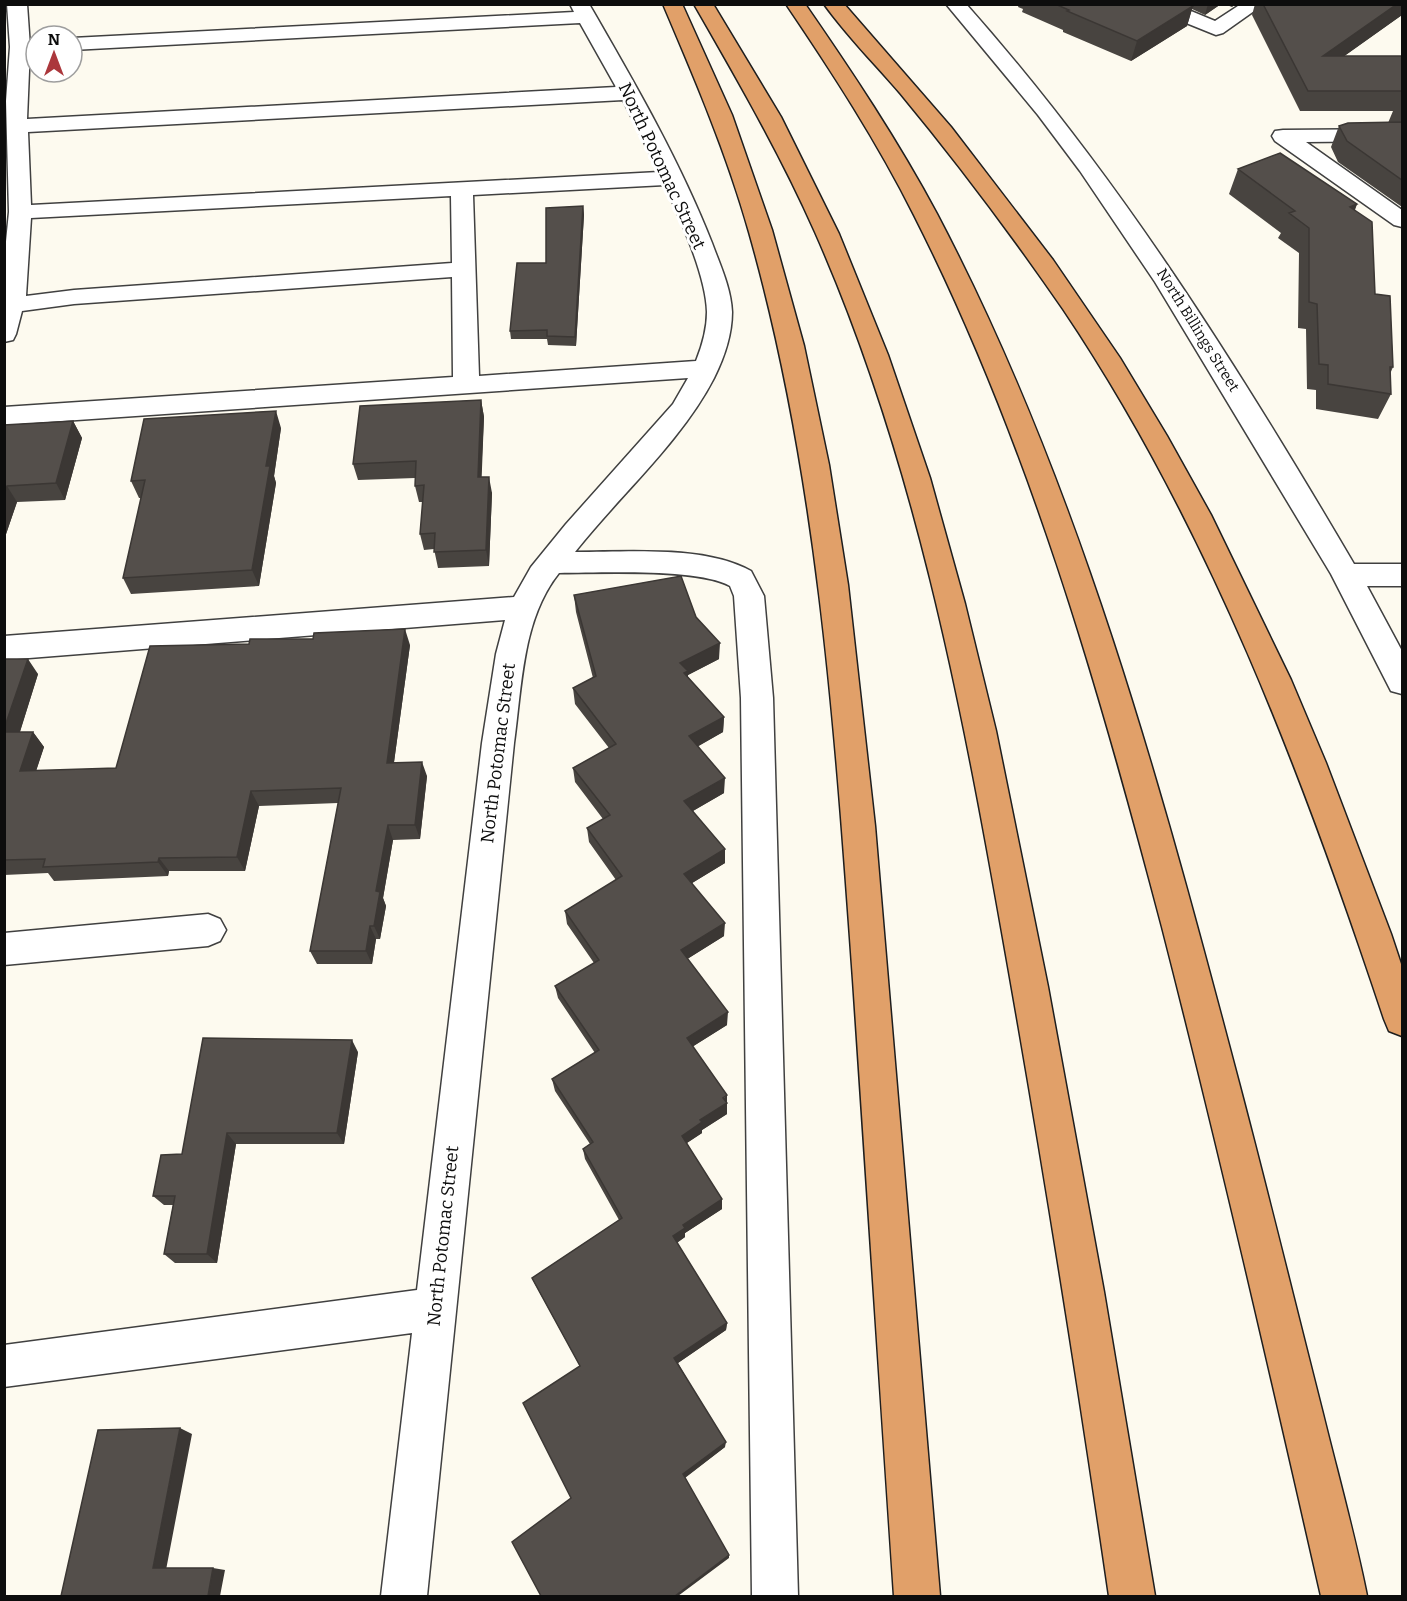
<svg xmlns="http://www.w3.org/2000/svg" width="1407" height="1601" viewBox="0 0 1407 1601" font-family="Bitter,serif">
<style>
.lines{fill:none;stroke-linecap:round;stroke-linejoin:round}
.minor-casing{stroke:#404040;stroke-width:3}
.highway-casing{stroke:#1e1e1e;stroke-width:3}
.minor{fill:#fff;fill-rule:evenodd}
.highway{fill:#e1a069;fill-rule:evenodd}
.wall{fill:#484440}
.shaded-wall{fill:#3b3734}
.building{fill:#544f4b;stroke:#3b3734;stroke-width:1.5}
.labels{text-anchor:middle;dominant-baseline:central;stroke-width:6;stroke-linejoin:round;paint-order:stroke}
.far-street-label{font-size:15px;fill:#0d0d0d;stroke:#fff}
.street-label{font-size:18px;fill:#0d0d0d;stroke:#fff}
</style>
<rect width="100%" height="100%" fill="#fdfaef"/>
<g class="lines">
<g class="minor-casing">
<path id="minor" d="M7,4H27L30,47L27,119L616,87L580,23L72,50V38L574,12L570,4H589C634,82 679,159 712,243C720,265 731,288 732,312C732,335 724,358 714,378C681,442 620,495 575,552C627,552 705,545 751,571L764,596L773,698L798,1596H752L741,698L734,596L730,586C698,568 599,573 559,573C522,619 522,686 514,743L427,1596H381L412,1333L4,1387V1345L417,1290L482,743L496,654L505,620L4,660V636L514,597L531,567L566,524L673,404L688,378L4,425V407L453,377L452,277L74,304L22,311L16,334L13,340L4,342V261L9,212L6,101L10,47ZM623,100L659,172L31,205L28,132ZM665,185C680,219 706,275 707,312C707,329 702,346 696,361L479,376L473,195ZM451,196L452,263L74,290L26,296L31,218Z
M946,4H966C1118,175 1239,368 1354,564H1402V586H1367L1402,651V694L1391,691L1331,574L1155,282L1080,171L1038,115Z
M1147,4H1174L1215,21L1241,4H1264L1223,33L1216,35L1149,8Z
M1402,129V141L1306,142L1402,210V227L1394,225L1275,141L1272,136L1275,131L1283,130Z
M208,914L220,919L226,930L220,941L208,946L4,965V933Z"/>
</g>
<g class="highway-casing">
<path id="highway" d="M663,4H682L732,115L772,230L804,346L829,465L848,585L875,826L940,1596H894C880,1391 867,1185 853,980C835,728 818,475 749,232C727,154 695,79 663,4Z
M694,4H713L781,117L839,234L888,355L930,478L965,604L996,731L1048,987L1104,1292L1155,1596H1109C1077,1376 1042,1157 1003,938C961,700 914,455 815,232C780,153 737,79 694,4Z
M786,4H805C852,72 898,141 937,214C1080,486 1161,787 1239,1083C1268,1193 1295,1304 1323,1414C1338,1475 1355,1536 1367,1596H1321C1270,1372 1219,1149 1162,927C1098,683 1028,440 914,215C877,141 832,72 786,4Z
M824,4H844L951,127L1053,260L1120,358L1167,436L1211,515L1291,680L1326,763L1391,934L1402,967V1036L1389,1031L1384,1019C1302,772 1209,526 1063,309C1012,235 958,163 900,93C875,64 847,36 824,4Z"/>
</g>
<use href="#minor" class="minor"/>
<use href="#highway" class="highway"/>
</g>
<path class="wall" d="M1019,4H1221L1205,15L1192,9L1187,26L1131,61L1063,32V30L1022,12L1023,9L1018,7Z
M1224,4H1236L1232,7Z
M1255,4H1402V15L1344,56H1402V207L1338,162L1331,147L1339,126L1388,123L1393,111H1300L1252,15Z
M1238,169L1357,204L1355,210L1393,367L1390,374L1391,394L1378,419L1316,409V390L1307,389L1306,329L1298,328L1299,253L1278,238L1281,233L1229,194Z
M583,206L584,215L576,346L548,345L547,339H511L510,331L546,263Z
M481,400L484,417L481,477L492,493L489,566L438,568L434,549L424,550L420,534L423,502H419L415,486V478L358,480L353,464Z
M73,421L82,438L65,500L17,502L4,540V425Z
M281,428L274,476L276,483L259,586L131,594L123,578L141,498H139L131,481Z
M574,595L696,617L719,659L688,675V677L724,717L723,732L697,747L724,793L693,811L725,863L692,883L724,936L687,959L727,1025L692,1047L726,1102L727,1114L702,1130V1133L687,1143L722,1209L685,1233V1237L677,1243L727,1323L726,1330L678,1363L725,1447L685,1478L729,1558L571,1498L580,1366L536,1286L532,1278L619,1220L585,1159L583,1149L590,1144L555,1091L552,1079L595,1053L558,998L555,986L594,963L567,924L565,911L616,880L589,842L587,828L603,819L575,782L573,768L609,748L575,704L573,688L593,678L576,612Z
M410,645L394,762L427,776L420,839L393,840L383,898L386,906L380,939H376L372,964H317L310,951L338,803L259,806L245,871H169L168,876L54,881L48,873L4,875V659L38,674L20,732H33L44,747L36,771L116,768Z
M358,1052L344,1144H236L217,1263H175L164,1254L173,1205H164L153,1196L182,1154Z"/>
<path class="shaded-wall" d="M1208,4H1221L1205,15Z
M1397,4H1402V15L1315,77L1323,56Z
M1193,6L1187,26L1131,61L1137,41Z
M1357,204L1346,229L1350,207Z
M583,206L584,215L576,346L575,337Z
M481,400L484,417L481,494L478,477Z
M276,411L281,428L274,476L276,483L259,586L252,570L266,466Z
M73,421L82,438L65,500L56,483Z
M489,477L492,493L489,566L486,550Z
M7,486L17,502L4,540V493Z
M405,629L410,645L392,777L387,763Z
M720,643L719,659L688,675V687L680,663Z
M28,659L38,674L15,747L4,733V729Z
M724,717L723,732L689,751V736Z
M33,732L44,747L31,786L20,771Z
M422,762L427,776L420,839L415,825Z
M725,778L724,793L684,816V801Z
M251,791L259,806L245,871L237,857Z
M388,825L393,840L383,898L386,906L380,939L374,926L376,891Z
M725,849V863L684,888V874Z
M159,858L169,871L168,876L158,862Z
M725,923L724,936L681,963V950Z
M370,926L376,939L372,964L366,951Z
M728,1012L727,1025L687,1050V1038Z
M352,1040L358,1052L344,1144L337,1133Z
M727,1095V1114L702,1130V1133L682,1146V1136L700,1120Z
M227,1133L236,1144L217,1263L207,1254Z
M722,1199V1209L685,1233V1237L673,1245V1236L683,1225Z
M727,1323L726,1330L675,1365L674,1358Z
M180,1428L192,1434L166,1570L153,1568Z
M726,1442L725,1447L683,1479V1474Z
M729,1555V1558L678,1596H675Z
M213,1568L225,1570L220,1596H208Z"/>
<path class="building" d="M1055,4H1191L1193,6L1137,41L1067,11L1069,10Z
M1263,4H1397L1323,56H1402V91H1308Z
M1402,122V180L1347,141L1339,126L1348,123Z
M1280,153L1357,204L1350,207L1372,222L1375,294L1390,296L1393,367H1390L1391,394L1328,384V365L1319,364L1317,304L1309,302V228L1289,213L1295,211L1238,169Z
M583,206L575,337L547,336V330L510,331L517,263H546V208Z
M481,400L478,477H489L486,550L434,552L435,533L420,534L424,485L415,486L416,461L353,464L360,406Z
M276,411L266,466H270L252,570L123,578L145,480L131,481L144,419Z
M73,421L56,483L7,486L4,493V425Z
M681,576L696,617L720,643L680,663L688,671L684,673L724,717L689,736L725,778L684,801L725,849L684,874L725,923L681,950L728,1012L687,1038L727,1095L723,1098L727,1103L700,1120L702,1122L682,1136L722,1199L683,1225L685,1228L673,1236L727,1323L674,1358L726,1442L683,1474L729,1555L675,1596H541L512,1542L571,1498L523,1403L580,1366L532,1278L622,1218L583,1149L593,1142L552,1079L599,1050L555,986L599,960L565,911L622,876L587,828L610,815L573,768L616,744L573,688L596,676L574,595Z
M405,629L387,763L422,762L415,825H388L376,891L380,892L374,926H370L366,951H310L341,788L251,791L237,857L159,858L158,862L43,867L45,859L4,860V732H33L20,771L116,768L150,646L249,644L250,639H313L314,633Z
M4,659H28L4,729Z
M203,1038L352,1040L337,1133H227L207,1254H164L175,1196H153L161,1155L182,1154Z
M180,1428L153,1568H213L208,1596H61L98,1430Z"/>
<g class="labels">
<g class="far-street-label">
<text transform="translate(1198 330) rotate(58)">North Billings Street</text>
</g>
<g class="street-label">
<text transform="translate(662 166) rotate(65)">North Potomac Street</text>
<text transform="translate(498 753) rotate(-83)">North Potomac Street</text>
<text transform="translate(443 1236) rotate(-84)">North Potomac Street</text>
</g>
</g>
<rect width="1407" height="1601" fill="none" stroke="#0d0d0d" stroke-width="12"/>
<g transform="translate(54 54)"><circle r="28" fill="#ffffff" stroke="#9e9e9e" stroke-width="1.5"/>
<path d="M0-4.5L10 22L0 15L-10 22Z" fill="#ab373c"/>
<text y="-9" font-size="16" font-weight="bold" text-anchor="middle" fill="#0d0d0d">N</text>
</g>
</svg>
